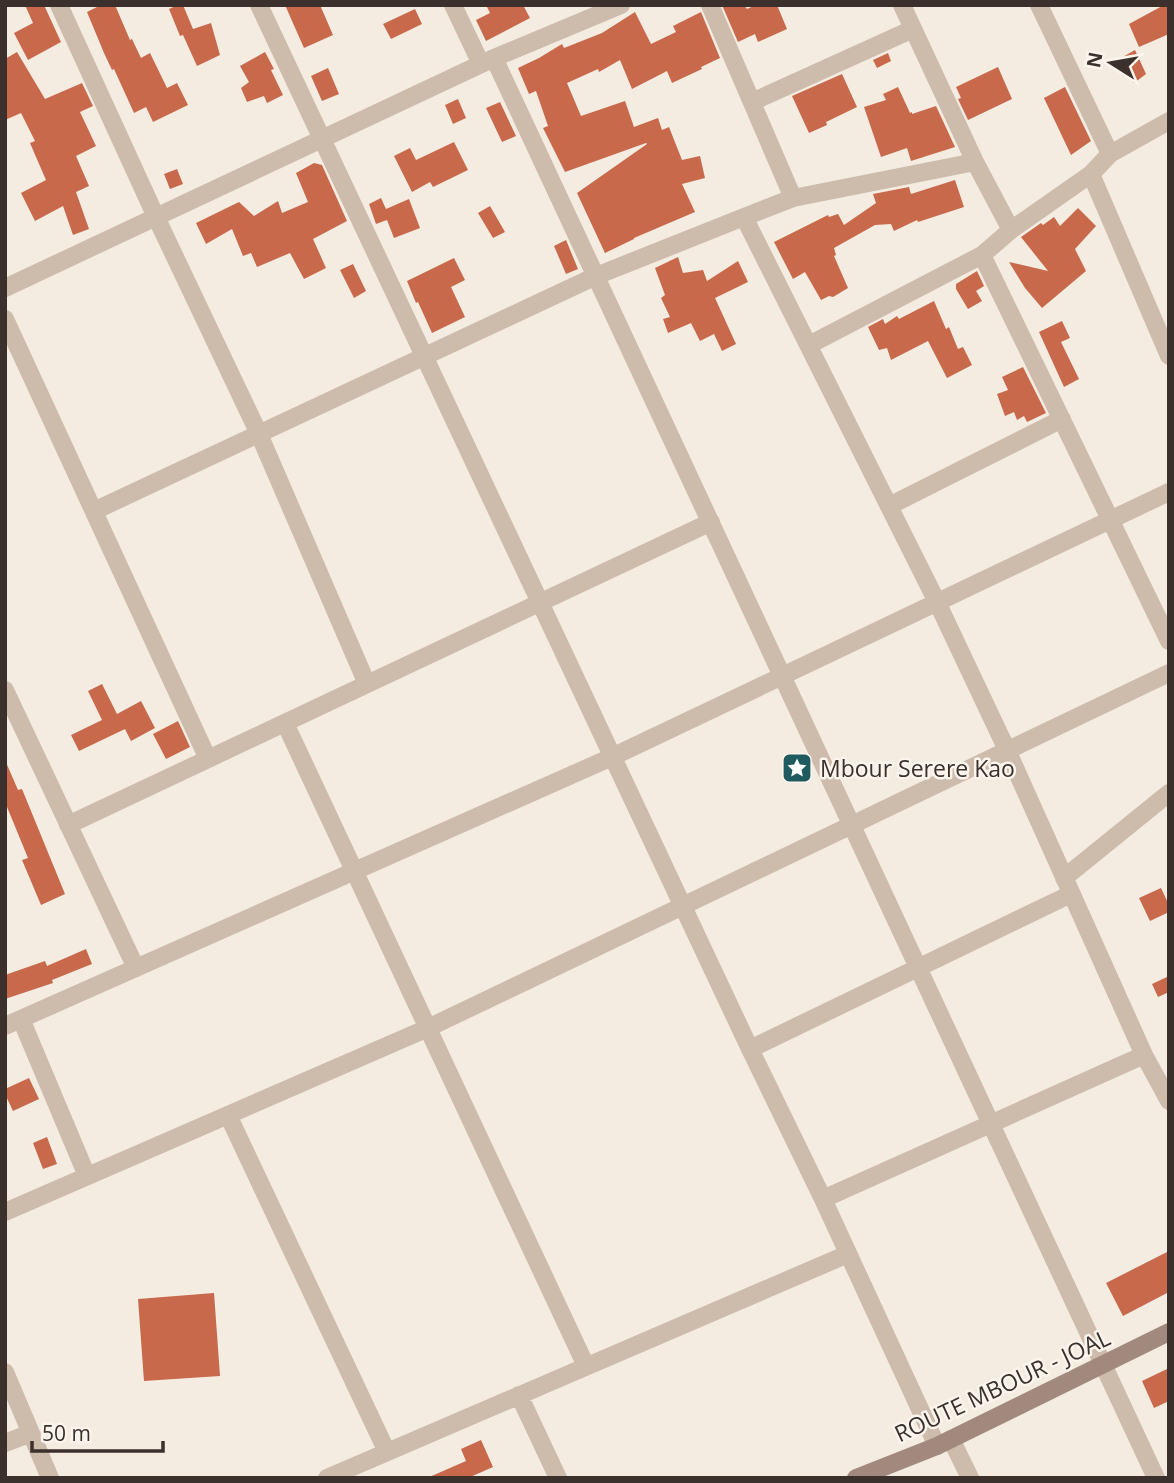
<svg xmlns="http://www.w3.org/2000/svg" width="1174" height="1483" viewBox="0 0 1174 1483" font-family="'Open Sans',sans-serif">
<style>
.building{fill:#c8694b}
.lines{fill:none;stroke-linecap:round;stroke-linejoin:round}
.minor{stroke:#cdbbac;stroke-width:18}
.secondary{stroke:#a18a7d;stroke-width:18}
.labels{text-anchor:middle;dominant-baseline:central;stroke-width:5;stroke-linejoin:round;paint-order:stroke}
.poi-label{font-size:23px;fill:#3b302b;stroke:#fbf5ee;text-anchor:start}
.street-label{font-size:23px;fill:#3b302b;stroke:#fbf5ee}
</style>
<rect width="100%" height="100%" fill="#f4ebe1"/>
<path class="building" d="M25,5H44L61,42L28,60L14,33L33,23Z
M101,5H115L130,40L132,39L141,58L150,53L167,88L177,83L188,105L153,122L146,107L134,113L114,69L112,70L104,53L87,12Z
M178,5H183L193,29L211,23L220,55L197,66L183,35L180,36L169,9Z
M285,5H320L333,35L304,48Z
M486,5H523L530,18L486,41L476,20L490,13Z
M722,5H744L747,9L756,5H777L787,29L758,42L755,34L738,42Z
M1164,5H1169V34L1139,47L1129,24Z
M415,9L422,24L391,39L383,24Z
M635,12L651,44L676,32L673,26L701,12L720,58L701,67L702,69L672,83L667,71L632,89L620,60L599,72L598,69L567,83L581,116L625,101L634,127L658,118L662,130L669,127L682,160L700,156L705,178L682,184L695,212L634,238V239L605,253L577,193L647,144L646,143L565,172L543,128L548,126L536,91L529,94L518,68L539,58L562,44L564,48L602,33Z
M1135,50L1146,74L1134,83L1121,58Z
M17,52L45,99L82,83L93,106L80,112L96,146L76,156L89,186L76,192L89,229L73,235L63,206L35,221L21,193L46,180L30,143L35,141L21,113L5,120V59Z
M265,52L274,69L271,70L283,95L267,103L264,96L247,102L241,88L249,82L240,66Z
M888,53L891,61L877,68L873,60Z
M998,67L1012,99L968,120L958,99L961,98L956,87Z
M328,68L339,94L322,101L311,76Z
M842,74L857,107L826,122L827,125L809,133L792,96Z
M898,87L910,113L912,112V114L936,106L955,147L911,161L907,148L881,157L864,107L886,100L883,94Z
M1065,87L1091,141L1071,155L1044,98Z
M458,99L466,118L453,124L445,105Z
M500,102L516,136L502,142L486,108Z
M454,142L468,170L433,187L430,182L412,192L394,156L410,148L416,160Z
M314,163L322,165L347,221L313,239L326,268L304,279L290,253L257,267L251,253L243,256L232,229L206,244L196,223L239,202L254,216L278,201L282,213L308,202L296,173Z
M177,169L183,184L170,189L164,174Z
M955,180L964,207L918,222L917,220L894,231L891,224L875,225L834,248L836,255L834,256L848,288L833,297L829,296L821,300L805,272L793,279L774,242L828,215L829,217L838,214L844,225L876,203L873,194L909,187L911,194Z
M381,198L386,209L409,199L420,228L394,238L387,220L376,224L369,204Z
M490,206L505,232L493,238L478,213Z
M1078,208L1096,226L1075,249L1086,271L1042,308L1025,288L1009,262L1048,271L1021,237L1041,223L1043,225L1054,217L1060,226Z
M566,240L578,269L566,274L554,246Z
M678,257L683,273L703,270L707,281L738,261L748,282L715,298L736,344L722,351L714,334L700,341L691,323L668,333L663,319L670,317L661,298L665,295L655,268Z
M454,258L465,280L451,287L465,317L432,333L418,302L416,303L407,281Z
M353,264L366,291L354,298L340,270Z
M977,271L984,286L976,291L982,301L968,309L956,289V284Z
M934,301L946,329L949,327L958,349L963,347L972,365L947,378L928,341L891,360L887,348L879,350L868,327L883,319L885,324L897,316L899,319Z
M1062,321L1070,338L1061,342L1079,379L1064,387L1039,332Z
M1023,367L1046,413L1027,422L1024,416L1017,420L1014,412L1005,416L997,394L1008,390L1002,377Z
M102,684L117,714L141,701L155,728L131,741L125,729L79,751L71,735L102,720L88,691Z
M178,721L190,747L166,759L153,734Z
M5,760L18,790L22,789L65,894L41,905L22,860L28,858L5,802Z
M1161,888L1169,905V912L1150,921L1139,898Z
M86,949L92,964L52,980L53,983L5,999V975L45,961L47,966Z
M1169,976V992L1158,997L1152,984Z
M29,1078L39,1099L13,1111L5,1094V1089Z
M47,1137L57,1164L43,1169L33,1143Z
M1169,1251V1292L1123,1316L1106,1283Z
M214,1293L220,1376L144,1381L138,1299Z
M1169,1368V1401L1154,1408L1142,1381Z
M481,1440L493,1467L468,1478H427L466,1461L461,1449Z"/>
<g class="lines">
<path class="minor" d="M59,5L156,217L259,434L367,684
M259,5L750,1049L823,1199L937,1446
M453,5L481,64
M710,5L793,198
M902,5L975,162L1011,230
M1039,5L1110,154
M494,58L1156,1478
M752,102L913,29
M1091,174L1169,356
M744,217L937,602L1007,750L1144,1055L1169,1101
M982,255L1169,641
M5,288L494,58L621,5
M5,319L208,759
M809,345L982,255L1011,230L1091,174L1110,154L1169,121
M889,506L1062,419
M94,511L596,276L744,217L793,198L975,162
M5,690L136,968
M285,723L586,1366
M68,825L711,522
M1064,878L1169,793
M21,1019L87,1176
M5,1026L612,757L1169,492
M750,1049L1071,894
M228,1115L387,1452
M823,1199L1144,1055
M5,1212L428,1028L1169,673
M5,1372L50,1478
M519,1395L558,1478
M951,1439L970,1478
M5,1443L31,1433
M327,1478L848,1254"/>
<path class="secondary" d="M856,1478L937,1446L1169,1332"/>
</g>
<defs>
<g id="sight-square" transform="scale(1.575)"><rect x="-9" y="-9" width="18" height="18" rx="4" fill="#1f5a5e" stroke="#fbf5ee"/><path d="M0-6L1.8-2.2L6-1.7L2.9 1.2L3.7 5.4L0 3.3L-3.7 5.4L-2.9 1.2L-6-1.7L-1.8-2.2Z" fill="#fff"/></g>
</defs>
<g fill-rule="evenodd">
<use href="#sight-square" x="797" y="768"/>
</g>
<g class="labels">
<g class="poi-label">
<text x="820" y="768">Mbour Serere Kao</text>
</g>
<g class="street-label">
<text transform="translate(1002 1385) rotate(-25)">ROUTE MBOUR - JOAL</text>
</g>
</g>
<rect width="1174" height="1483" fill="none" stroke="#3b302b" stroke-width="14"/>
<g transform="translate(1111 63) rotate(281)" stroke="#fbf5ee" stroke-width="5" paint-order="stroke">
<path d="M0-5L12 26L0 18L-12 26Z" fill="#3b302b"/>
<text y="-10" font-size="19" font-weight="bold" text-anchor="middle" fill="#3b302b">N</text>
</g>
<path d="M32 1441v10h131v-10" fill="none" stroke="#3b302b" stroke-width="3.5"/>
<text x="42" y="1441" font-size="21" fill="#3b302b" stroke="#fbf5ee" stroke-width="5" paint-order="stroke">50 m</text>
</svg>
